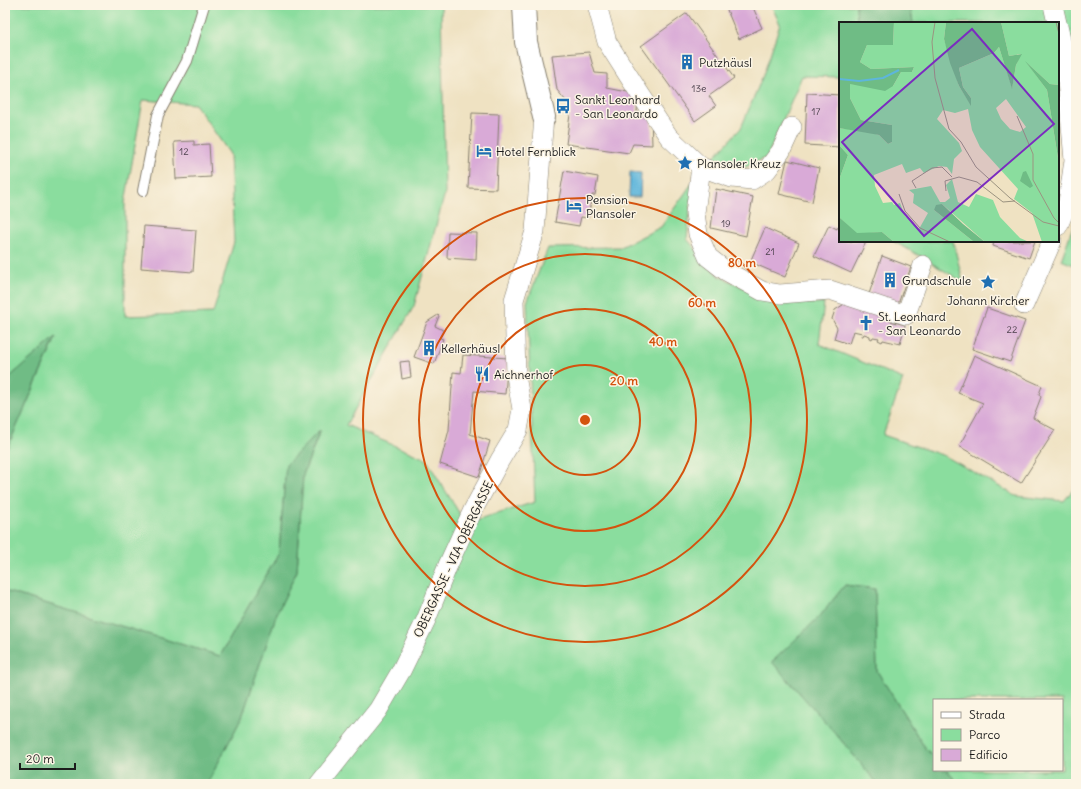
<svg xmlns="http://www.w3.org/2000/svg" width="1081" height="789" viewBox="0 0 1081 789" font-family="Delius,sans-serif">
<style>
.green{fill:#8add9e;stroke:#537c5d;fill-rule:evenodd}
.forest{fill:#6fbc85;stroke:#466c50}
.water{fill:#5eb6db;stroke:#3d697c}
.building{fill:#d9aad7}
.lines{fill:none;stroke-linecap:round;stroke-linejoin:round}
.service-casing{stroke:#867f6f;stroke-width:12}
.minor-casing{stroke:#867f6f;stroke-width:20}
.tertiary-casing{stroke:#867f6f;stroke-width:24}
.service{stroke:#fff;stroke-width:10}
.minor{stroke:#fff;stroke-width:19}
.tertiary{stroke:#fff;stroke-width:22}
.ring{fill:none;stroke:#d4530e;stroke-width:2}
.labels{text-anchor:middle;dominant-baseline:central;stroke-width:3;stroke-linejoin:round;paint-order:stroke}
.number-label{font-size:10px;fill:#4b404b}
.poi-label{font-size:12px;fill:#1c1c1c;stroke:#fcf5e5;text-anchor:start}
.street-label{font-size:12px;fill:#1c1c1c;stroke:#fcf5e5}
.inset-river{fill:none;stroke:#5eb6db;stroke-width:2}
.inset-road{fill:none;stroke:#9b9380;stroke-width:1}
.view{fill:#7b2cbf;fill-opacity:0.15;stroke:#7b2cbf;stroke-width:2}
.inset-edge{fill:none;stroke:#1c1c1c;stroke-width:2}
.centre{fill:#d4530e;stroke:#fcf5e5;stroke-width:2}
.ring-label{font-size:12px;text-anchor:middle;font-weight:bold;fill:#d4530e;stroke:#fcf5e5;stroke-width:3;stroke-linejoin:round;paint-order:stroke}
</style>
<rect width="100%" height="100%" fill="#fcf5e5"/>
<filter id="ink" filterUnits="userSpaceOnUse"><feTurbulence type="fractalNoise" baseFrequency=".025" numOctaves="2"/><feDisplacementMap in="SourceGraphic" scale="8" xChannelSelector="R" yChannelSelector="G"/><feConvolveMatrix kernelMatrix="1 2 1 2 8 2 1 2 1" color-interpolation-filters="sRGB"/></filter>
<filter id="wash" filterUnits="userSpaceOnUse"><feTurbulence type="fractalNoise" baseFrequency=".012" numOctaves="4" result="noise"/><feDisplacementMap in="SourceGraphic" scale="16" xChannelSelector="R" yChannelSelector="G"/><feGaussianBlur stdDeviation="0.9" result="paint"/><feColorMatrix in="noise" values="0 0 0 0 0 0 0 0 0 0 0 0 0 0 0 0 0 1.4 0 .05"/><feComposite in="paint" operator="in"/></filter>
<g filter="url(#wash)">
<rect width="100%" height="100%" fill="#efe2c2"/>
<path class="green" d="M7,5H441L445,193L414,306L346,425L426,459L466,524L535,502L527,302L548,248L621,247L661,227L693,182L687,239L719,276L777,303H824L819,344L903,379L883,435L945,456L1016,496L1064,501L1076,486V784H959L946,770H1062V700H934V757L925,748L877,671L875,589L845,585L820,616L835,733L878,784H207L242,717L277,613L297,571L303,475L320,431L286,465L279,553L220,656L5,591V453L56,338L5,381V8ZM143,100L195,104L230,154L234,242L213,313L125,316V203Z
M771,5H856L857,23H840V77L802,76L767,157L739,170L712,159L741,128L764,73L780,24Z
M910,5H1076V59L1058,65V23H913Z
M1076,218V266L1061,260Z
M893,241H953L963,282L918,255Z"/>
<path class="forest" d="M856,5H910L913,23H857Z
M56,337L5,453V381Z
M320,430L303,475L297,571L277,613L242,717L207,784H5V591L220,656L279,553L286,465Z
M845,585L875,589L877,671L925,748L934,757V770H946L959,784H878L835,733L772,662L820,616Z"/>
<path class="water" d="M630,172L641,173L640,197H629Z"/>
<g id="blocks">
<path class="building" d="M739,5H752L762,28L739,39L727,10Z
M687,13L734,78L709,96L716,106L695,121L641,46Z
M589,52L595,73L607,74V88L638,94L637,112L651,114L652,145L633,144L629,153L566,144L571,107L557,90L552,55Z
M807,93L840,95V147L805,145Z
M472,113L499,114L496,189L468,188Z
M194,141V145L209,144L211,177L176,179L174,142Z
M787,160L819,168L812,202L779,194Z
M564,171L598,177L595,195H592L588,218L581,217L579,226L555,222Z
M716,189L753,197L746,236L711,228Z
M829,225L837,229L838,227H840V241H865L866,242L851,273L814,256Z
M144,226L196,230L193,272L141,268Z
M765,228L799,243L785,277L750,262Z
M448,232L477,233L476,260L447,258Z
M994,241H1035L1029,258L993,246Z
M882,256L911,267L898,304L869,294Z
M846,303L891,317L890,321L905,325L900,344L883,340L882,342L878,340L879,338L873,337L872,339L870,338V336L864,334L863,336H861L862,333L853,331L849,344L834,339L837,328L832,319L835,310Z
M987,308L1025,321L1010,362L972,349Z
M438,315L439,316L435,326L443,330L440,338L443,339L434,364L414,357L427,322Z
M463,355L508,358L505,394L474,391L470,434L490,441L479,477L440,464L449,430L453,372L461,373Z
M974,355L1042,386L1039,394L1041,397L1033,418L1055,430L1021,483L959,446L983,403L958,393Z
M409,361L411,377L402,379L400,362Z"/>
</g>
</g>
<g filter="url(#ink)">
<use href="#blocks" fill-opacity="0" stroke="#867f6f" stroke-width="1"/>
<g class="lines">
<g class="service-casing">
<path id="service" d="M143,191L158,115L187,61L204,5"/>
</g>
<g class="minor-casing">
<path id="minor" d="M597,5L607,42L640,94L669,137L701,167L732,178L752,180L767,170L781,151L792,127
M1053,5L1057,23
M1058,26L1065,58L1074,160L1068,202L1058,226
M701,167L695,213L698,234L708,257L726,271L762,291L780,294L830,290L906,315L923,265
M1024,305L1052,241
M319,784L378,710L401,671L426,620L448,565L473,510L500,460L518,430L522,409L516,376L514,300L535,231L544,117"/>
</g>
<g class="tertiary-casing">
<path id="tertiary" d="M524,5L526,42L544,117"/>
</g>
<use href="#service" class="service"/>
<use href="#minor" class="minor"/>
<use href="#tertiary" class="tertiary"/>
</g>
</g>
<g class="ring">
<circle cx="585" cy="420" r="55"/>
<circle cx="585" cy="420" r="111"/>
<circle cx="585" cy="420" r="166"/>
<circle cx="585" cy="420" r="222"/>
</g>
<defs>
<g id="building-bare" transform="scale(1.2)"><path d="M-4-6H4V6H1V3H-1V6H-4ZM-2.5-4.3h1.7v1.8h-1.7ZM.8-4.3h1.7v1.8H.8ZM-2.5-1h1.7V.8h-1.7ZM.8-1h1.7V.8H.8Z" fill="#1f6fb2" stroke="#fcf5e5" stroke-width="2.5" paint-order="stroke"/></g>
<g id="bus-bare" transform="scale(1.2)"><path d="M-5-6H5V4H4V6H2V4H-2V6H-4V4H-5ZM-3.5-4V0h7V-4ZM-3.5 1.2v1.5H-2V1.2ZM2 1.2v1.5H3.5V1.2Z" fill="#1f6fb2" stroke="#fcf5e5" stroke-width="2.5" paint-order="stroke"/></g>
<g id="hotel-bare" transform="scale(1.2)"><path d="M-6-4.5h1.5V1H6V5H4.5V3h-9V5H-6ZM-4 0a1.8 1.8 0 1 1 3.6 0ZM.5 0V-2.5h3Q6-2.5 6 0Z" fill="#1f6fb2" stroke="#fcf5e5" stroke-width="2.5" paint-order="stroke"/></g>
<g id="sight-bare" transform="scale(1.2)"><path d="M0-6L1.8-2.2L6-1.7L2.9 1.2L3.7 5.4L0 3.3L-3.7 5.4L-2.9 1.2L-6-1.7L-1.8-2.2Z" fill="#1f6fb2" stroke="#fcf5e5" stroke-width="2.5" paint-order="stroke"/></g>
<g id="church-bare" transform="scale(1.2)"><path d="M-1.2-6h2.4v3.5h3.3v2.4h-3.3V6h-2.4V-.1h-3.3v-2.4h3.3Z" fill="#1f6fb2" stroke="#fcf5e5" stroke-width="2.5" paint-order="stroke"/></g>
<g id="restaurant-bare" transform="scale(1.2)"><path d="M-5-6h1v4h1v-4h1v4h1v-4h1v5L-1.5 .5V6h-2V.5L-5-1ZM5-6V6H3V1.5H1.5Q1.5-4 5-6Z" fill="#1f6fb2" stroke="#fcf5e5" stroke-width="2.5" paint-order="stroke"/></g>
</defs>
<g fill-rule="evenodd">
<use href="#building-bare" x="687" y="62"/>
<use href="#bus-bare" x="563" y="106"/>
<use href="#hotel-bare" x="484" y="151"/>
<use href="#sight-bare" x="685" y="163"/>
<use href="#hotel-bare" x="574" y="206"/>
<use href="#building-bare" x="890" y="280"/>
<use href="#sight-bare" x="988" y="282"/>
<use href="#church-bare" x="866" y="323"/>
<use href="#building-bare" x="429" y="348"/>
<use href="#restaurant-bare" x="482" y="374"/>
</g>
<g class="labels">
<g class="number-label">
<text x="699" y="88">13e</text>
<text x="816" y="111">17</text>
<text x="184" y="151">12</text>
<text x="726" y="223">19</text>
<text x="770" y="251">21</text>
<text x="1012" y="329">22</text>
</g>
<g class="poi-label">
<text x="699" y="62">Putzhäusl</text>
<text x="575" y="99">Sankt Leonhard<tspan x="575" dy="14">- San Leonardo</tspan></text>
<text x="496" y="151">Hotel Fernblick</text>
<text x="697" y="163">Plansoler Kreuz</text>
<text x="586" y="199">Pension<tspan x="586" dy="14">Plansoler</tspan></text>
<text x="902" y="280">Grundschule</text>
<text x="988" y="300" text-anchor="middle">Johann Kircher</text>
<text x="878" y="316">St. Leonhard<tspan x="878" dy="14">- San Leonardo</tspan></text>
<text x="441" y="348">Kellerhäusl</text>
<text x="494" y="374">Aichnerhof</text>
</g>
<g class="street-label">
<text transform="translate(453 559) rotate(-65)">OBERGASSE - VIA OBERGASSE</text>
</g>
</g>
<g transform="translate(839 22)">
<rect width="220" height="220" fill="#efe2c2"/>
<path d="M55,0H107L105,17L120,64L132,83V76L124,65L120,46L155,31L160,25L173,66L177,43L182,32L170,34L162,0H220V63L211,62L188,41L208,68L220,142V220H203L193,191L175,177L179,167L141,125L133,108L129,87L116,91L104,88L98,97L120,121L123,129L115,137L113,152L108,145L100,144L85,151L81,146L67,151L63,142L35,153L36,164L44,181L53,180L55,183L61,181L66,194L80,207L89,191L74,181L75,172L70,168L92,164L101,180H106L111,176L107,163L113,157L119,180L130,185L137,172L154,178L161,195L181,216L190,220H146L103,182L95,188L135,220H55L43,210L18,212L0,195V158L9,133L0,123V106L26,109L40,113L49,122L53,120V103L22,98L11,76V62L54,64L62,50H73L75,45L32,47L21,40L28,23H54ZM167,77L187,105L181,110L171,107L162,97L157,86Z" fill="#8add9e" fill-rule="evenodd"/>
<path d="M0,0H55L54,23H28L21,40L32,47L75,45L73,50H62L54,64L46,69L11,62V76L22,98L53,103V120L49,122L40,113L0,106ZM107,0H162L170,34L183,32L177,43L173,67L160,25L155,31L120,46L124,65L132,76V84L120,64L111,41L105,17ZM186,39L211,62L220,63V142L208,68ZM0,123L9,133L0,158ZM187,149L194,164L191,166L181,159L184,150ZM103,182L124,202L146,220H135L95,188L97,183ZM0,195L18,211L43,210L55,220H0Z" fill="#6fbc85"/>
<path class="inset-river" d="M0,57L20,59L44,56L60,48"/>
<path class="inset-road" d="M96,0L93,20L96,56L110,107L122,120L137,145L171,176L204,200L220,204M217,0L220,12M178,94L194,132V158L215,196L220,201M77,166L73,159L93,146L103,145L113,155M107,169L106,159L120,155L138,160L164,180L176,179M60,172L66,189L81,206L111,220"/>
<path class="view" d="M133,7L215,102L85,214L3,120Z"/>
<rect width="220" height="220" class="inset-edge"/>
</g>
<circle cx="585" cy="420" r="6" class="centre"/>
<g class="ring-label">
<text x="742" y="267">80 m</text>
<text x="702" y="307">60 m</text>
<text x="663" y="346">40 m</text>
<text x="624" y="385">20 m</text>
</g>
<rect width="1081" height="789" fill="none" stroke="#fcf5e5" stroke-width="20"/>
<rect x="933" y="699" width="130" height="72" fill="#fcf5e5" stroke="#a29e95"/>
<rect x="941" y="712" width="20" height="6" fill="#ffffff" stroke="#a29e95"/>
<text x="969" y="719" font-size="12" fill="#1c1c1c">Strada</text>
<rect x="941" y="729" width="20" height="12" fill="#8add9e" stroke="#a29e95"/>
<text x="969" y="739" font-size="12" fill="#1c1c1c">Parco</text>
<rect x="941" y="749" width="20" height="12" fill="#d9aad7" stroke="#a29e95"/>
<text x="969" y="759" font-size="12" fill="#1c1c1c">Edificio</text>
<path d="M20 763v6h55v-6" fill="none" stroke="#1c1c1c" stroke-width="2"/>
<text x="26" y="763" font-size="12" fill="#1c1c1c" stroke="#fcf5e5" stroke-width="3" paint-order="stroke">20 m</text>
</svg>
